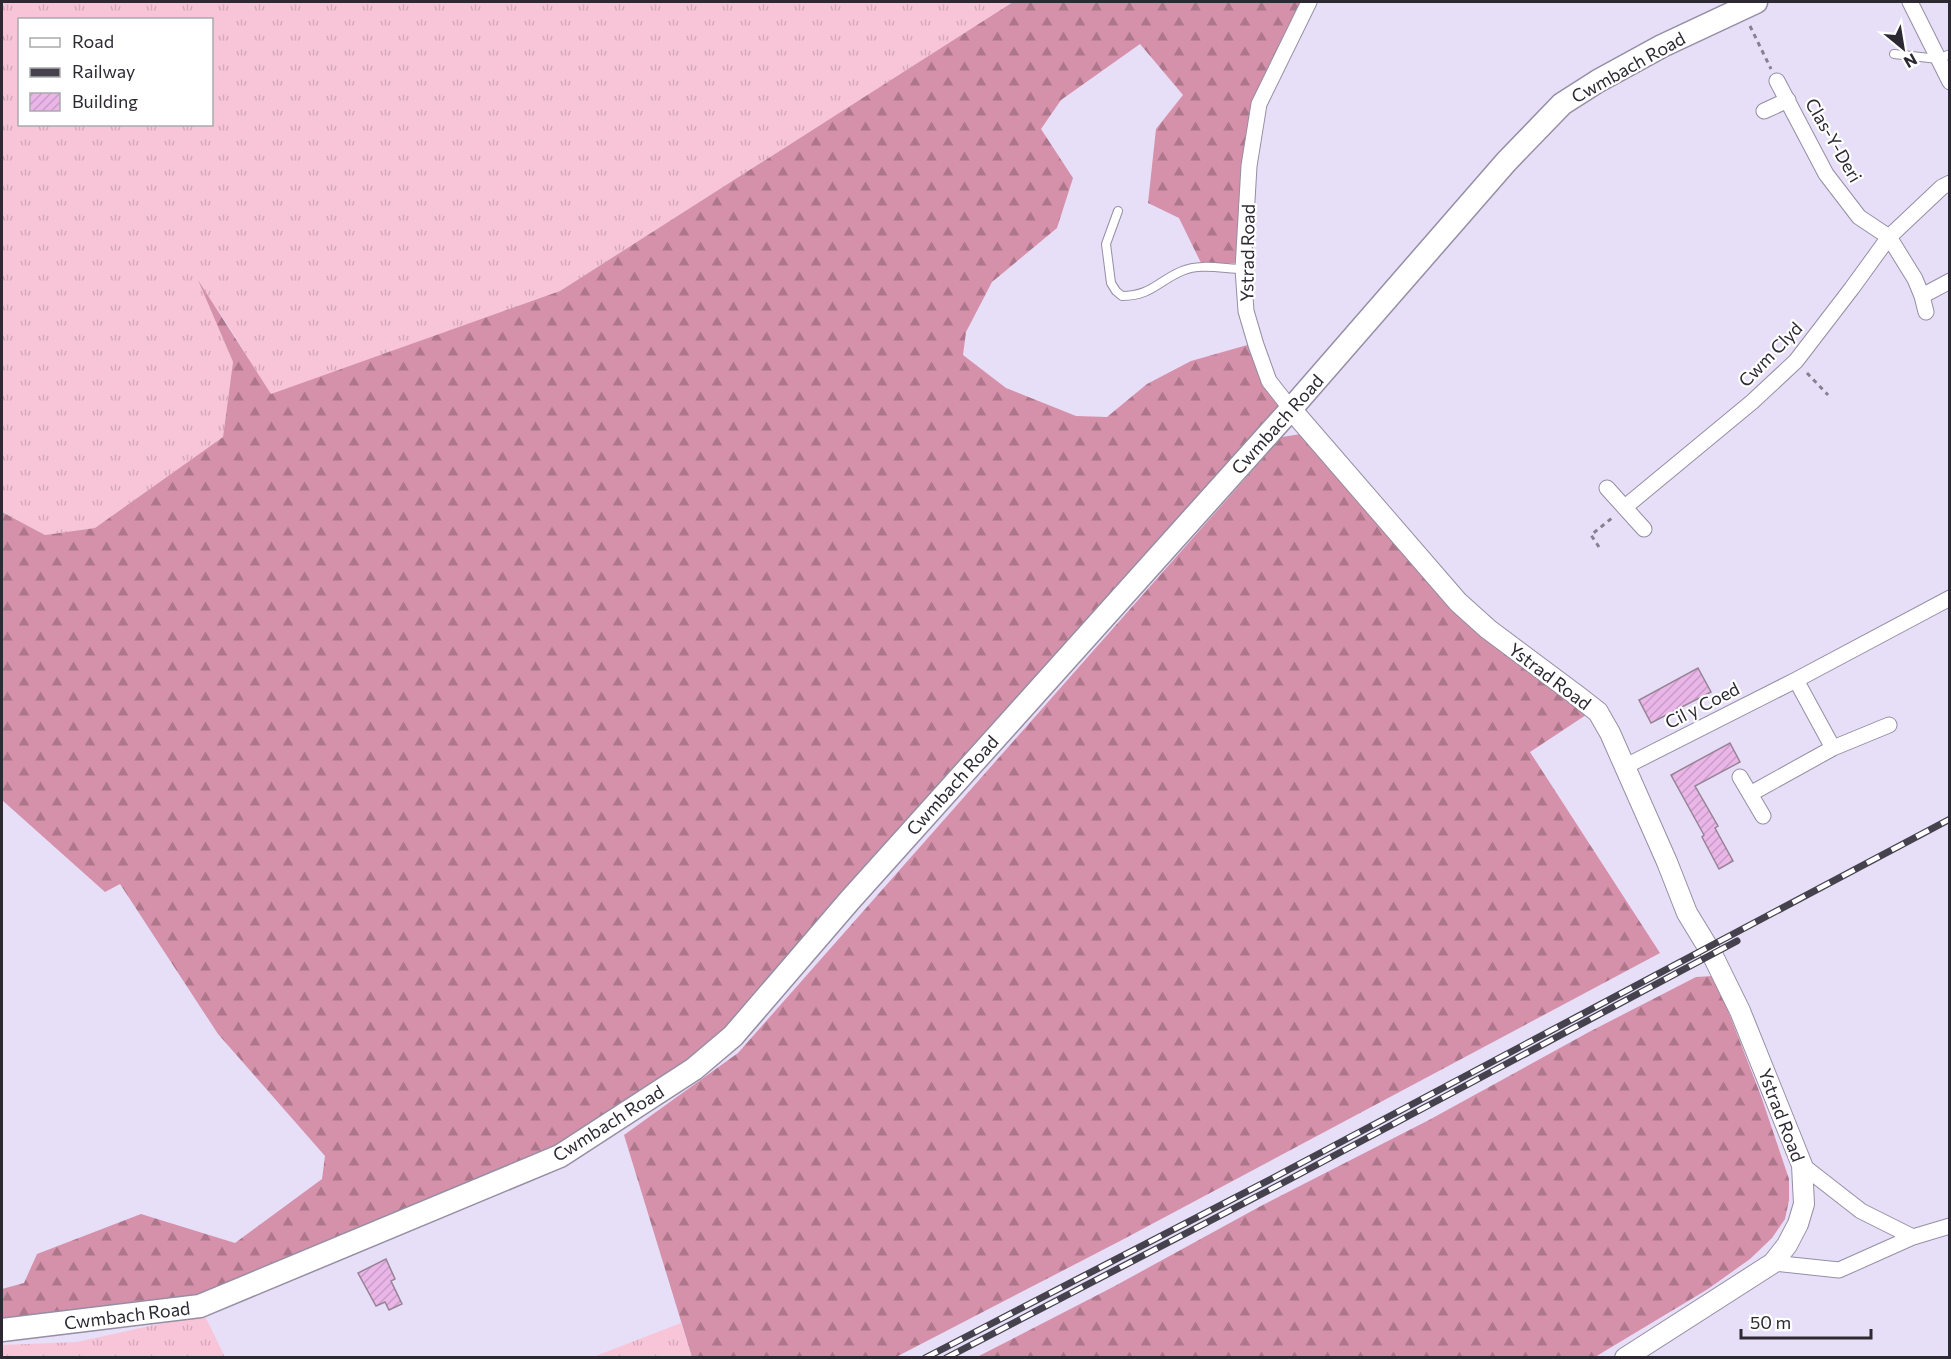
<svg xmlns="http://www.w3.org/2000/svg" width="1951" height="1359" viewBox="0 0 1951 1359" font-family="Commissioner,sans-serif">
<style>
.grass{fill:url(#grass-tufts);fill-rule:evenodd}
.forest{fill:url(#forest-firs)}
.building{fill:url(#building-hatch);stroke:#968495;stroke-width:1.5}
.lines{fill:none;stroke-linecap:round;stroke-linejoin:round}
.service-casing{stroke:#968ea4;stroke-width:10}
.minor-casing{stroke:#968ea4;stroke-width:17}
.tertiary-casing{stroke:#968ea4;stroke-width:22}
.secondary-casing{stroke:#968ea4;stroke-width:25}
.path{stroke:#868091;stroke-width:3;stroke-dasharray:4.5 4.5;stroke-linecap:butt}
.service{stroke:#fff;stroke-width:8}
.minor{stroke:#fff;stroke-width:15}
.tertiary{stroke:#fff;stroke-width:20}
.secondary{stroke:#fff;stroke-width:22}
.rail-casing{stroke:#45424d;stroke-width:7}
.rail{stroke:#fff;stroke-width:4.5;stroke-dasharray:14;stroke-linecap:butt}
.labels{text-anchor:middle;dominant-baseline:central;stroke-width:4.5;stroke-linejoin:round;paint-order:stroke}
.street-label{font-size:18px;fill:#2c2932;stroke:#fff}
</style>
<defs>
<pattern id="grass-tufts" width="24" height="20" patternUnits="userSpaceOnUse" patternTransform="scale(1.5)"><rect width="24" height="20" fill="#f8c5d8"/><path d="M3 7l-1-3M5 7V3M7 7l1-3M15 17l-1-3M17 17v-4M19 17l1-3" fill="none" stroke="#d5a9ba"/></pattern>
<pattern id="forest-firs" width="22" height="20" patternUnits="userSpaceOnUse" patternTransform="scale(1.5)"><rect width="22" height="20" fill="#d590aa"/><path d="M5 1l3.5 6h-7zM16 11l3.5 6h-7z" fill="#ad768b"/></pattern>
<pattern id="building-hatch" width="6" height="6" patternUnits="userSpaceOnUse" patternTransform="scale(1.5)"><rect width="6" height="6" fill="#eab5e7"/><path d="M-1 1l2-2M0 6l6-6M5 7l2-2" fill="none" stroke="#c99cc7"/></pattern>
</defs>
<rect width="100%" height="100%" fill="#e7def7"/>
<path class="grass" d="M2,2H1013L560,291L271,395L229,327L200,284L233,362L223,437L95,528L45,535L2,512ZM20,20H212V124H20Z
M204,1314L225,1357H2V1345L77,1342Z
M681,1323L692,1357H593Z"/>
<path class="forest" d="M1013,2H1304L1251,105L1244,155L1239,263L1202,265L1179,218L1148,203L1156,129L1183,95L1140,44L1061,100L1041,129L1073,178L1057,228L992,282L966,332L963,355L1006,388L1076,416L1107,417L1147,384L1191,361L1251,344L1279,405L726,1029L692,1059L557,1148L194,1300L2,1320V1289L24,1283L37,1254L141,1214L235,1243L322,1179L325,1156L218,1034L120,884L105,892L2,800V512L45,535L95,528L223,437L233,362L198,280L271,394L560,291Z
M1301,434L1457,605L1589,713L1530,752L1660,953L1120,1241L896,1357H692L624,1135L738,1053L1282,437Z
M1713,976L1720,990L1761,1096L1789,1179V1200L1785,1219L1772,1238L1750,1259L1708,1289L1595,1357L975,1358L1113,1287L1259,1207L1429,1120L1589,1032L1696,977Z"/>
<path class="building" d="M1698,668L1711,692L1651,723L1639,700Z
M1730,743L1740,762L1695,786L1718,826L1715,828L1733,861L1719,869L1702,837L1704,835L1671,775Z
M386,1259L395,1279L391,1281L402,1304L389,1310L385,1302L376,1306L358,1273Z"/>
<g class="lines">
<g class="service-casing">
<path id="service" d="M1894,54L1938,59L1950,54
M1118,211L1106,244L1111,283L1116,291L1122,296C1151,296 1158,281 1182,271C1200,263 1225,269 1243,269"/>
</g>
<g class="minor-casing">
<path id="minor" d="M1910,2L1950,82
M1777,81L1826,174L1859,217L1889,237L1915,279L1922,296L1926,312
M1764,111L1788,100
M1922,296L1950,281
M1291,409L1269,381L1256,345L1246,311L1243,269L1249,166L1259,104L1309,2
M1607,488L1644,529
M1625,507L1752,402L1796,361L1852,288L1889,237L1942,187L1950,183
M1796,680L1833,748
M1626,766L1796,680L1950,598
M1740,777L1763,816
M1750,794L1833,748L1889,725
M1802,1165L1861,1211L1913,1237
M1773,1263L1839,1270L1913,1237L1950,1226"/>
</g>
<g class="tertiary-casing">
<path id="tertiary" d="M1291,409L1458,602L1488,629L1575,694L1598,712L1610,733L1667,862L1687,913L1712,954L1740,1011L1802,1165L1804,1204L1798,1224L1787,1245L1773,1263L1625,1358"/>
</g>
<g class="secondary-casing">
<path id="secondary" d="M2,1330L200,1306L560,1156L694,1069L733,1036L850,900L1291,409L1506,162L1562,104L1598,81L1662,46L1756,2"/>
</g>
<path class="path" d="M1750,26L1771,69
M1807,373L1828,395
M1599,547L1591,535L1612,518"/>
<use href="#service" class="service"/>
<use href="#minor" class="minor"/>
<use href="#tertiary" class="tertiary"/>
<use href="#secondary" class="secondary"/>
<g class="rail-casing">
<path id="rail" d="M925,1358L1273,1178L1950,819
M946,1358L1277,1186L1737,941"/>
</g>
<use href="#rail" class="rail"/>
</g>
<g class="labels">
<g class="street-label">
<text transform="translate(1628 67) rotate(-29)">Cwmbach Road</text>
<text transform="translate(1834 140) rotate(60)">Clas-Y-Deri</text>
<text transform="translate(1247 253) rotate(-89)">Ystrad Road</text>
<text transform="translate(1770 354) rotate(-46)">Cwm Clyd</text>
<text transform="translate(1277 424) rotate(-48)">Cwmbach Road</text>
<text transform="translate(1550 676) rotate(37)">Ystrad Road</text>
<text transform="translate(1702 705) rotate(-27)">Cil y Coed</text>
<text transform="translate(952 785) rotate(-48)">Cwmbach Road</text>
<text transform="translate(1782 1115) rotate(69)">Ystrad Road</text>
<text transform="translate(608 1123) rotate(-32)">Cwmbach Road</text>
<text transform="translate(127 1315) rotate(-7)">Cwmbach Road</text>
</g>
</g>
<rect width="1951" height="1359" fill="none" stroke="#2c2932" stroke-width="6"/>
<rect x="18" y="18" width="195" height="108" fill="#ffffff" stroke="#aba9ad" stroke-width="1.5"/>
<rect x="30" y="38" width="30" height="9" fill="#ffffff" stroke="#aba9ad" stroke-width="1.5"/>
<text x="72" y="48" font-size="18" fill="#2c2932">Road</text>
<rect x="30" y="68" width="30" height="9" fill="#45424d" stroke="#aba9ad" stroke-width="1.5"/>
<text x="72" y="78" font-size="18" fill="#2c2932">Railway</text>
<rect x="30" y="93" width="30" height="18" fill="url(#building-hatch)" stroke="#aba9ad" stroke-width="1.5"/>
<text x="72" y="108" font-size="18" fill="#2c2932">Building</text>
<g transform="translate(1903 48) rotate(150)" stroke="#ffffff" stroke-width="4.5" paint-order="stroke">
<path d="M0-4.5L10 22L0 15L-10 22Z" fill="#2c2932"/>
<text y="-9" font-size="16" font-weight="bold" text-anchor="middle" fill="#2c2932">N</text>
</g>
<path d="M1741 1329v9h130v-9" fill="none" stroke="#2c2932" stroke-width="3"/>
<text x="1750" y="1329" font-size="18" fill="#2c2932" stroke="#ffffff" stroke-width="4.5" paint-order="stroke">50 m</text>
</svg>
